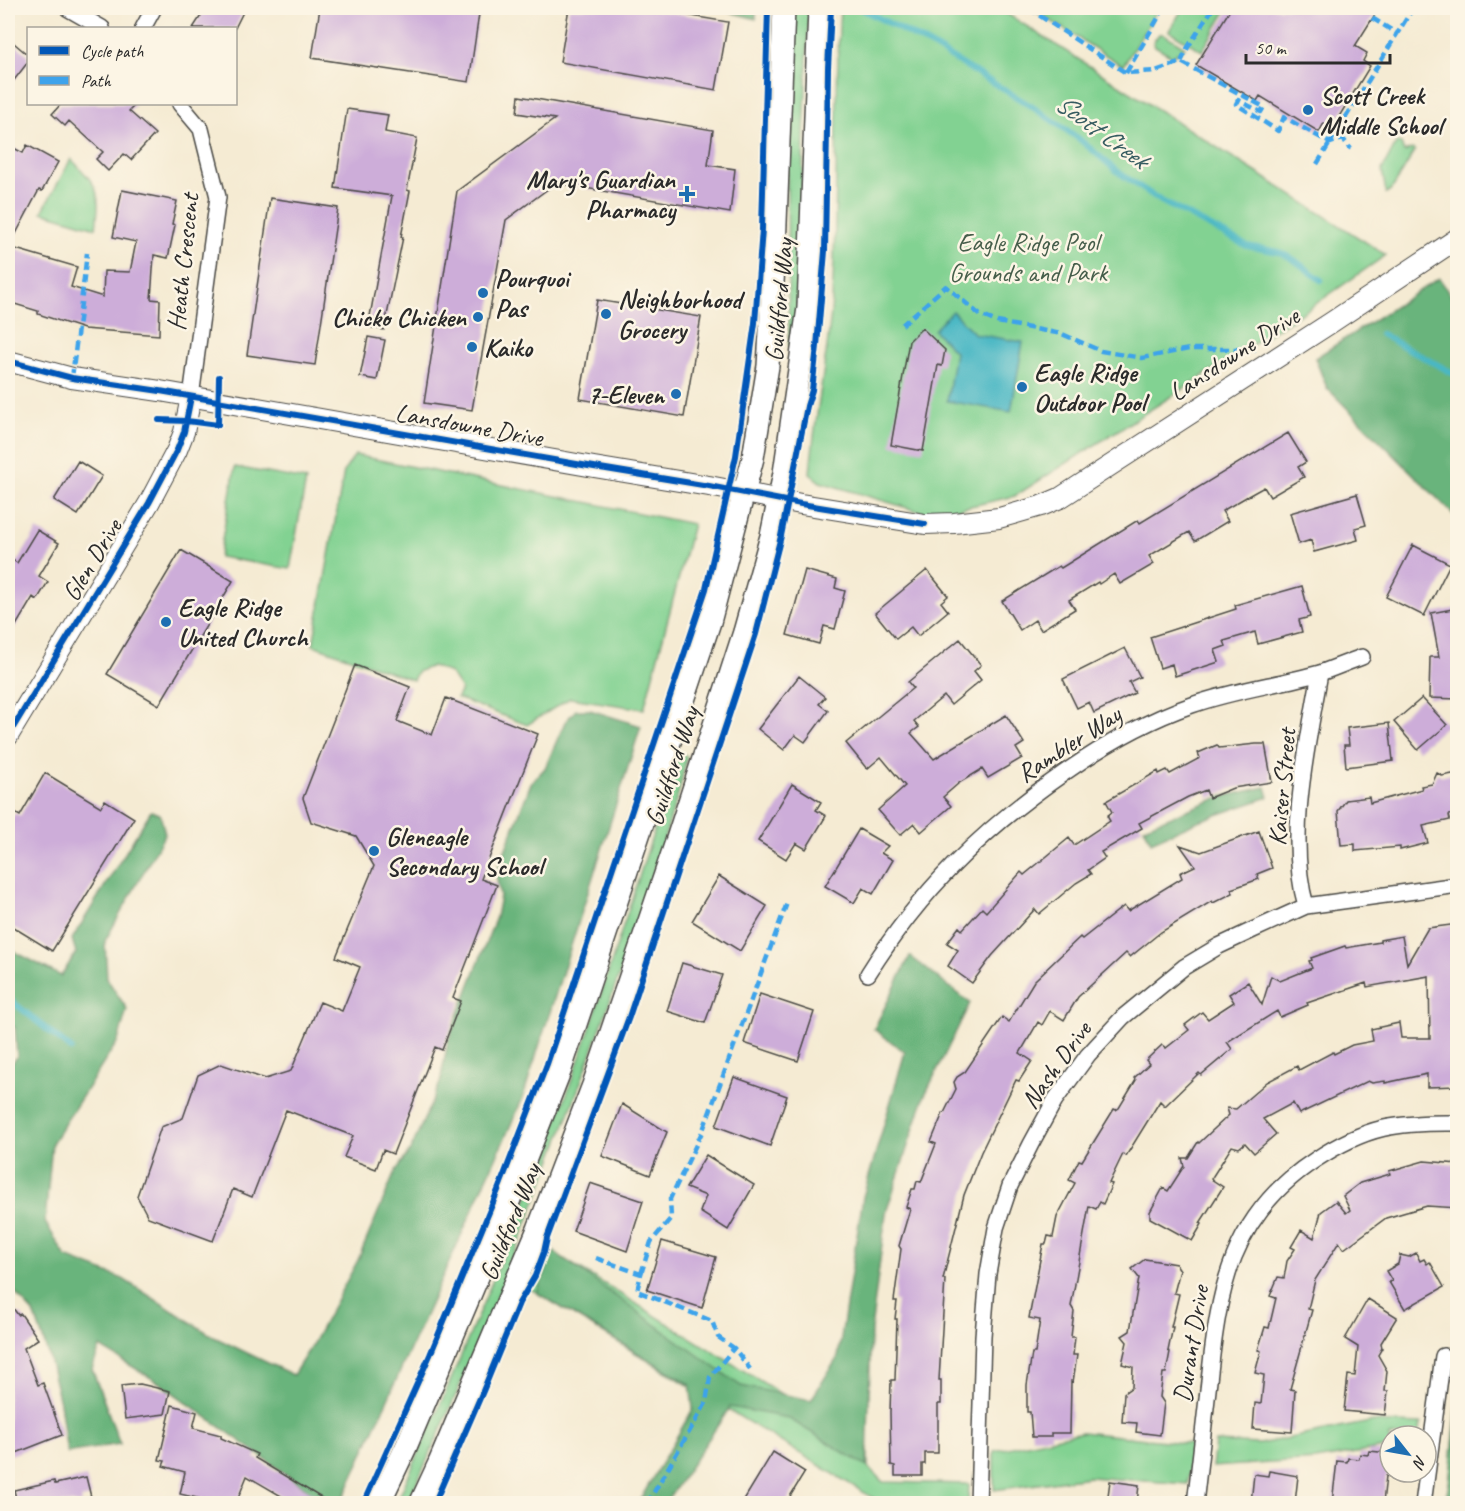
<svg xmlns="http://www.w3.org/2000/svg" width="1465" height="1511" viewBox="0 0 1465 1511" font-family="Caveat,sans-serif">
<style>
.green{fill:#82d292;stroke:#567e5e;stroke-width:1.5}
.forest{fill:#69b47c;stroke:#4a7054;stroke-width:1.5}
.water{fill:#49b7c4;stroke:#3a7178;stroke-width:1.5}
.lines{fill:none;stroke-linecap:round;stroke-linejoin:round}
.stream{stroke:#49b7c4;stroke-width:6}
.building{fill:#cdadd9}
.minor-casing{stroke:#494844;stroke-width:18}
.tertiary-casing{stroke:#494844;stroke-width:22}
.secondary-casing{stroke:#494844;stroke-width:24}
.minor{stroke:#fff;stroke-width:15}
.tertiary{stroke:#fff;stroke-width:20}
.secondary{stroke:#fff;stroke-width:21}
.quiet{stroke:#3ea3eb;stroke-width:4.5;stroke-dasharray:9 4.5;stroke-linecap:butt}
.cycleway-casing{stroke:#fcf5e5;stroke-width:10}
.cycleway{stroke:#0057b8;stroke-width:6}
.poi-dot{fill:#1f6fb2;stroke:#fcf5e5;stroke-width:2}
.labels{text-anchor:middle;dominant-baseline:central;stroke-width:5;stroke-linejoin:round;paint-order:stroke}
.poi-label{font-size:26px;font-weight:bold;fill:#2b2b2b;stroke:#fcf5e5;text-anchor:start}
.park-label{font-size:26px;fill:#455d4a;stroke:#fcf5e5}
.street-label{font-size:26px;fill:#2b2b2b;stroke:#fcf5e5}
.water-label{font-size:27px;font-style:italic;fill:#365c61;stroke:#fcf5e5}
</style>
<rect width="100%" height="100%" fill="#fcf5e5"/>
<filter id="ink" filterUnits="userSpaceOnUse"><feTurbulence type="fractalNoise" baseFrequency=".0167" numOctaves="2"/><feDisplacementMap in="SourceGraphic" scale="12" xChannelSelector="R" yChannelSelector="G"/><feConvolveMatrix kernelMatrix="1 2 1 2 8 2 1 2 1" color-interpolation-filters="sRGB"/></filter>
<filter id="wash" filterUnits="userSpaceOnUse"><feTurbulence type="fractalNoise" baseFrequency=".008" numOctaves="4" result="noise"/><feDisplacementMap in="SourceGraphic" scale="24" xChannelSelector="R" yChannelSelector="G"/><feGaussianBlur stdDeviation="1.35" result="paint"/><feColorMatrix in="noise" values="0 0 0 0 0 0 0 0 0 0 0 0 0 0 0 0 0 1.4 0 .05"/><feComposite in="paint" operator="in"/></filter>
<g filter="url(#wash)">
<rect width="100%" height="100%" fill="#f5ebd3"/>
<path class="green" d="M793,8H809L797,318L794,347H789L787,189Z
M840,8H998L1386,255L1307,310L1015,496L931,515L820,482L810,474C814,420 826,366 831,312C839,210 834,109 840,8Z
M1030,8H1159L1123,66Z
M1183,8H1228L1202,51L1169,31Z
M1159,34H1164L1185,47L1172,56L1155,46L1153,42Z
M1397,142L1401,144L1404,152L1412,149L1415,151L1392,189L1386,193L1382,170Z
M71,159C98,187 101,188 96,228L42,212Z
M355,455L693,524L644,709L570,698L527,725L457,698L461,689L450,673L432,666L417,672L413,680L313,645L344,471Z
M235,467L306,480L290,569L219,557Z
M679,754L687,756L679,791C628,958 569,1121 503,1283C472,1357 442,1431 407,1503L396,1504L444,1396L524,1206L567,1093L589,1031Z
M545,1247L868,1448V1467L883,1482L969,1484L968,1503H881L529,1288Z
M1370,1422L1421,1424L1419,1436H1390V1447L1316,1460L1212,1467L1215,1442L1259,1444Z
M1082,1432L1192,1444L1188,1484L1089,1477L994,1490V1451Z"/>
<path class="forest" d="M715,8H756V19Z
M1439,278L1457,304V518L1327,388L1315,358Z
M576,710H590L641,726L522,1100L341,1503H326L158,1382L100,1347L92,1369L120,1444L67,1453L60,1403L48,1354L35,1315L8,1285V1068L17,1057L15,1027L8,1028V948L61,976L76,953L72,939L151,811L160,814L165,834L105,941L107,979L127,1009L118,1041L52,1143L45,1222L66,1257L123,1279L214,1337L293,1375L312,1345L358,1260L395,1172L411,1149L440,1083L448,1041L496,917L500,896L496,874L531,783L545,768L565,722Z
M1266,787L1269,797L1196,822L1151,842L1144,827L1220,797Z
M910,956L970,1003L924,1097L886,1213L871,1330L867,1467L788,1418L730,1407L666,1503H638L693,1409L690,1384L537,1293L553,1251L741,1386L811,1400L838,1357L863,1197L905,1052L874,1029Z
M1457,1407V1503H1447Z"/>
<path class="water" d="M952,311L975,334L1023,342L1011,412L947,401L955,352L934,330Z"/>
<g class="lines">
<path class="stream" d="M860,8L932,46L1031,106L1078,138L1118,172L1161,201L1247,246L1279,252L1293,259L1321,280
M1381,334L1458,376
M8,998L71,1049"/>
</g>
<g id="blocks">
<path class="building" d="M206,8H245L235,28H193Z
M320,8H437L479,14L469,82L312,58Z
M569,8H644L728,22L716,90L560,62Z
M1231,8H1379L1355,46L1367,53L1363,61L1370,66L1332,128L1324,123L1319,132L1260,96L1257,101L1196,65Z
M8,38L28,55V62L8,88Z
M519,96L713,130L708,165L735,169L730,213L556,183L506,220L472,410L424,403L457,191L555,119L517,113Z
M61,104H136L129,111L155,134L131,160L124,154L108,171L96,159L103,152L69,121L65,126L52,114Z
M347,109L388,115L385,132L417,138L407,190L410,191L401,237H403L384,330L368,327L392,196L335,188Z
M8,145L23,153L27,145L58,162L42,191L39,190L9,247L77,267L71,287L103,297L104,271L130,272L136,242L113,237L122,190L177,201L172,224L175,225L168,258L154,255L151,299L160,300L159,335L84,329L38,314V311L8,302Z
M270,198L338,208L315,365L247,355Z
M597,300L701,317L684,417L580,399Z
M922,328L945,350L942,366L938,365L923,451L891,445L909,341Z
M368,337L385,340L377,380L360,377Z
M1288,433L1306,462L1298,467L1304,477L1270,497L1264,487L1248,496L1222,511L1228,521L1195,541L1189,532L1149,556L1154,564L1120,584L1114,574L1099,584L1098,582L1069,600L1075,609L1041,630L1035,620L1020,630L1002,601L1059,566L1061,568L1138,520L1140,523Z
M78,461L102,476L78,515L54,500Z
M1357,494L1366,525L1355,528L1358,540L1314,552L1311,540L1299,544L1290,513Z
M37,530L59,543L39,576L48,582L37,600L33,597L8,639V557L17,563Z
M1413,545L1450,564L1424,616L1386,597Z
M181,550L233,581L159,705L107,674Z
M805,570L837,579L835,588L845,591L835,629L824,626L819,644L787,635Z
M927,570L948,596L941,602L948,611L918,636L911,627L896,639L875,613Z
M1302,586L1310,617L1299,620L1302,632L1258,644L1255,632L1224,641L1226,646L1215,650L1219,662L1175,676L1172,664L1160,668L1150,637L1236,609L1235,605Z
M1458,608V699L1429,698L1430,657H1439L1431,613Z
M960,639L981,665L974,671L981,680L951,705L944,696L914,721L919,727L911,733L934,759L1006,715L1024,743L1016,748L1022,758L988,778L982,769L959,783L943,797L951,806L921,832L914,823L900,835L878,810L905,786L881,757L867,769L846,743L913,688L908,682Z
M1125,648L1140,677L1129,682L1135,693L1094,713L1089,702L1077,708L1063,679Z
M355,665L410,687L397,721L432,735L446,698L538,734L481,879L497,885L453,998L461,1001L442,1050L435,1047L393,1154L383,1150L376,1169L344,1157L353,1136L286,1110L252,1197L233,1189L213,1241L148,1217L137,1196L161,1127L183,1118L198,1075L221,1064L265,1079L291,1071L320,1002L342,1011L360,967L336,957L374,866L356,836L311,822L303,798Z
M799,676L825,697L819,704L828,711L805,742L795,735L784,750L758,729Z
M1422,698L1447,725L1418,750L1394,722Z
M1389,723L1393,761L1346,767L1344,745H1349L1347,728Z
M1256,744H1265L1272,782L1233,788L1209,798L1206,790L1188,797L1139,823L1142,828L1101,852L1105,858L1088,870L1091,874L1076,883L1039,914L1035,909L992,956L972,983L948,966L958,950L947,943L959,927L962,930L982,908L986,912L1021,872L1024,875L1069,838L1074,845L1110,821L1107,816L1112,812L1106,801L1158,771L1159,774L1167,770L1170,774L1200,758L1198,753L1217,745L1219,748Z
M45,773L101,807L105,800L134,818L52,951L8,924V825L15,813L20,816Z
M1437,773L1442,776L1458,773V813L1449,815L1450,820L1423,826L1428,843L1400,850V847L1355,851V844L1341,845L1338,811L1346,800L1369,797L1370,803L1422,789L1421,786L1432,784Z
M792,784L821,802L816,810L826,816L806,849L796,843L786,859L758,841Z
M859,829L888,846L881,853L893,860L873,894L863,888L854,903L825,886Z
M1259,831L1272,868L1257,874L1259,879L1231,889L1233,893L1213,903L1212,901L1161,932L1130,957L1126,953L1078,997L1064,1020L1050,1011L1042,1025L1038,1022L1020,1053L1032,1061L1019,1081L1016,1080L981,1152L964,1195L943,1279H945L939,1380H941V1404H938V1453H925V1464H922V1476H895V1466L891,1465L890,1412L891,1380H895L897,1319H895L897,1301H894L901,1249L899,1246L910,1209L906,1207L912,1189H915L917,1181L921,1182L936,1144L931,1142L943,1113H944L956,1089L954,1082L957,1077L965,1072L1002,1017L1009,1022L1034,981L1080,937L1082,939L1124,906L1128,911L1182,878L1180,873L1195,866L1180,845L1201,852Z
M719,876L767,906L740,951L692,921Z
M1458,924V1086L1427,1087V1074L1385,1083V1081L1372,1083L1368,1081L1299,1114L1293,1103L1263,1119L1276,1134L1254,1153L1245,1143L1239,1148L1232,1146L1211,1179L1223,1187L1200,1223L1202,1224L1192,1241L1150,1218V1212L1163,1188L1168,1191L1184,1166L1182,1158H1188L1198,1142L1199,1143L1229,1115L1227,1108L1236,1109L1267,1082L1297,1066L1299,1070L1333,1052L1334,1054L1352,1045L1373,1041L1371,1029L1399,1023L1401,1038H1430L1429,976L1367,987L1366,983L1307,1003L1308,1005L1280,1017L1277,1011L1227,1042L1232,1049L1201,1075L1199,1073L1165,1106L1160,1101L1126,1156L1123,1154L1109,1183L1112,1184L1103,1204L1100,1202L1096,1209L1089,1206L1071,1306L1074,1311L1071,1337H1075L1073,1355H1077L1073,1382L1071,1381L1070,1433H1051V1437H1032L1030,1412H1027V1385L1032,1353H1035L1040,1320L1029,1318L1043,1244H1046L1048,1236L1053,1237L1057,1217L1075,1183L1069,1180L1079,1160L1082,1161L1114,1109L1116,1110L1119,1108L1136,1080L1134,1078L1149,1064L1146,1060L1162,1045L1166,1048L1189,1030L1185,1025L1202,1012L1208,1019L1234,1002L1229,994L1248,982L1262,1005L1271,976L1280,981L1312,968L1309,961L1312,960L1311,958L1345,946L1346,948L1380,942V940L1402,936L1407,964L1428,928Z
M682,963L722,975L705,1023L667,1011Z
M760,994L814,1012L798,1061L744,1043Z
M734,1077L787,1096L770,1146L716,1126Z
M622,1104L667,1132L650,1175L602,1156Z
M706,1155L754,1185L728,1230L700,1212L706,1196L686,1188Z
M1424,1161L1458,1164V1208L1427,1206L1386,1218L1344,1249L1339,1242L1315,1280L1308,1309L1312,1310L1290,1389L1295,1390L1292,1432L1253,1429L1255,1403L1261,1404L1264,1375L1255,1373L1261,1351L1258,1350L1265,1327L1269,1328L1276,1298L1270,1296L1278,1277L1284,1278L1287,1261L1295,1249L1291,1247L1301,1230L1314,1238L1321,1212L1336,1201L1346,1213L1350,1210L1343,1196L1360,1183L1390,1174L1389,1171Z
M590,1183L643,1201L627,1251L573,1231Z
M662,1241L716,1257L702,1308L647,1290Z
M1416,1253L1420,1261L1424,1259L1427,1264L1430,1262L1444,1287L1405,1309L1389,1282L1392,1281L1386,1271L1398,1264L1400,1255L1409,1257Z
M1145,1259L1176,1264L1180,1270L1174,1293L1179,1294L1171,1327H1173L1168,1351L1170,1352L1166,1373H1163L1160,1397L1164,1403L1160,1435L1136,1432L1137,1423L1122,1422L1124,1393L1132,1387L1133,1367L1122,1364L1127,1342L1122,1336L1130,1331L1139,1278L1132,1269Z
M1368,1299L1397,1317L1381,1343L1382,1348L1378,1355L1387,1371L1385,1391H1388L1385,1415L1344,1411L1348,1375L1355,1376L1358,1347L1345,1339Z
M8,1301L18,1315L21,1314L38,1339L24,1348L38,1385L43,1383L62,1435L11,1455L8,1446Z
M140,1384L170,1391L165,1414L125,1419L121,1386Z
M172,1405L197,1412L193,1428L221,1435V1438L257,1454L255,1458L330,1503H279L283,1497L247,1476L237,1501L233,1499L231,1503H218L180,1494L185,1472L163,1466L165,1461L159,1460Z
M1369,1451L1390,1453V1476H1386L1383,1503H1332L1337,1461L1347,1462L1348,1458L1359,1459L1360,1454L1368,1455Z
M773,1452L805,1472L786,1503H742Z
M1269,1471L1298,1476L1295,1503H1251L1254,1474L1268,1476Z
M86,1477L91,1497L81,1499L82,1503H17L14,1490L54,1481L55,1484Z
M1110,1481L1139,1485L1137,1503H1107Z"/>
</g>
</g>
<g filter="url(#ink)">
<use href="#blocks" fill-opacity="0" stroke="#494844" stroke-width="1.5"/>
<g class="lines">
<g class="minor-casing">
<path id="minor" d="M67,8L102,28
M143,28L154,8
M180,104L201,129L218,197L191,397
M1306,906C1286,836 1308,743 1320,673
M868,974C920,891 983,829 1064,773C1104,745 1145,721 1192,705C1234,690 1277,685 1320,673C1334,668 1348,662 1362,657
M978,1504L983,1336L988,1274L996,1228L1010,1186L1031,1144L1055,1100L1088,1055L1123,1017L1184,967L1219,946L1253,930L1306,906L1458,885
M1195,1504C1200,1463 1204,1422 1209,1381C1219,1288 1231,1215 1315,1160C1366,1126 1397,1122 1458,1123
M1423,1504L1443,1356"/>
</g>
<g class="tertiary-casing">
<path id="tertiary" d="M8,361L72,378L160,391L594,467L709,486L801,504L925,524L954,523L999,518L1041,506L1060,498L1332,322L1458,238
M8,736L149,503L177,450L184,432L191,397"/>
</g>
<g class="secondary-casing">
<path id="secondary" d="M379,1504L406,1447L499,1227L561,1069L710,622L753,458L768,366L775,249L784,8
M420,1504L439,1463L538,1229L593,1085L676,842L744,632L771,536L784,473L808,308L819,8"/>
</g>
<use href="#minor" class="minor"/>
<use href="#tertiary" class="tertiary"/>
<use href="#secondary" class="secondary"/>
<path class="quiet" d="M1028,8L1126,73L1156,71L1181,62L1264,107L1261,112L1238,100L1236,104L1278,131L1284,117L1330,143L1343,139L1351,149
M1372,18L1396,33
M1181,62L1188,47L1213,8
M1126,73L1164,8
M1317,164L1413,8
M902,325L946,286L980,315L997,322L1062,334L1101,351L1142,358L1189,349H1258
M72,378L87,253
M596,1258L641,1274L637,1291L712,1321L718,1337L734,1348L750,1369
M641,1274L651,1242L671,1218L670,1199L703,1130L787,903
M647,1504L706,1403L710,1377L734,1348"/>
<g class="cycleway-casing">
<path id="cycleway" d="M8,361L72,378L160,391L594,467L709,486L801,504L925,524
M159,420L187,421L218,425L219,377
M8,736L149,503L177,450L184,432L191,397
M363,1504L430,1355L501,1183L547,1064L706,589L736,456L755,323L762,229L768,8
M434,1504L483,1391L519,1303L535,1276L544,1252L547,1238L629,1017L756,634L781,536L807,406L812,390L817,346L825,251L828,68L831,8"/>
</g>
<use href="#cycleway" class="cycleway"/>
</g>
</g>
<g class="poi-dot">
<circle cx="1308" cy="110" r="6"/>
<path d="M684 185h6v6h6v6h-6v6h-6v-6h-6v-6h6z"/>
<circle cx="483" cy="293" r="6"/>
<circle cx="606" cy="314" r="6"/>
<circle cx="478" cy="317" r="6"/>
<circle cx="472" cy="347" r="6"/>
<circle cx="1022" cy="387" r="6"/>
<circle cx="676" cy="394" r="6"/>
<circle cx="166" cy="622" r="6"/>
<circle cx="374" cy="851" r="6"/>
</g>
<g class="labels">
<g class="poi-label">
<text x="1320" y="95">Scott Creek<tspan x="1320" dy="30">Middle School</tspan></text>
<text x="675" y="179" text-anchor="end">Mary's Guardian<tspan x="675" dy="30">Pharmacy</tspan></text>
<text x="495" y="278">Pourquoi<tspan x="495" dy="30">Pas</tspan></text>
<text x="618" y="299">Neighborhood<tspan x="618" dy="30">Grocery</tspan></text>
<text x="466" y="317" text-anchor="end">Chicko Chicken</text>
<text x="484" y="347">Kaiko</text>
<text x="1034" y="372">Eagle Ridge<tspan x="1034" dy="30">Outdoor Pool</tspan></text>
<text x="664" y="394" text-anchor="end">7-Eleven</text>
<text x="178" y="607">Eagle Ridge<tspan x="178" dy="30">United Church</tspan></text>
<text x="386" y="836">Gleneagle<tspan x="386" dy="30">Secondary School</tspan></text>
</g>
<g class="park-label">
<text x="1028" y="242">Eagle Ridge Pool<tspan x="1028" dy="30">Grounds and Park</tspan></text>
</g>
<g class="street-label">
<text transform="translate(183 262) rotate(-84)">Heath Crescent</text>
<text transform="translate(779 300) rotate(-85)">Guildford Way</text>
<text transform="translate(1234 354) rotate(-33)">Lansdowne Drive</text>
<text transform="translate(469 425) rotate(10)">Lansdowne Drive</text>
<text transform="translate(92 560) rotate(-59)">Glen Drive</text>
<text transform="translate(1069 744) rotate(-33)">Rambler Way</text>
<text transform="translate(672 766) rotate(-72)">Guildford Way</text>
<text transform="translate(1282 787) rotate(-85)">Kaiser Street</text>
<text transform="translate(1056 1065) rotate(-54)">Nash Drive</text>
<text transform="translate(510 1222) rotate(-68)">Guildford Way</text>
<text transform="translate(1191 1344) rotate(-81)">Durant Drive</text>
</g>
<g class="water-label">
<text transform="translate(1102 131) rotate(36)">Scott Creek</text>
</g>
</g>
<rect width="1465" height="1511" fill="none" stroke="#fcf5e5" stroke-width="30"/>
<rect x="27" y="27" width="210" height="78" fill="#fcf5e5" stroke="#a8a49b" stroke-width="1.5"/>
<rect x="39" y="46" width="30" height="9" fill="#0057b8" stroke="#a8a49b" stroke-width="1.5"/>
<text x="81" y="57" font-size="18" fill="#2b2b2b">Cycle path</text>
<rect x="39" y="76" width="30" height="9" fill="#3ea3eb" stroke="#a8a49b" stroke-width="1.5"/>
<text x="81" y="87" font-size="18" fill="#2b2b2b">Path</text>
<g transform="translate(1408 1454) rotate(121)"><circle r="28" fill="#fcf5e5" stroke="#a8a49b" stroke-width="1.5"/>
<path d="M0-4.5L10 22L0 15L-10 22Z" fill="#1f6fb2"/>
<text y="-9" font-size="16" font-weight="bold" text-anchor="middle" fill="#2b2b2b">N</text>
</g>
<path d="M1246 54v9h144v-9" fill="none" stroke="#2b2b2b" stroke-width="3"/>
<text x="1255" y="54" font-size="18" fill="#2b2b2b" stroke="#fcf5e5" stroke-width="4.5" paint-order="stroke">50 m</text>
</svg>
